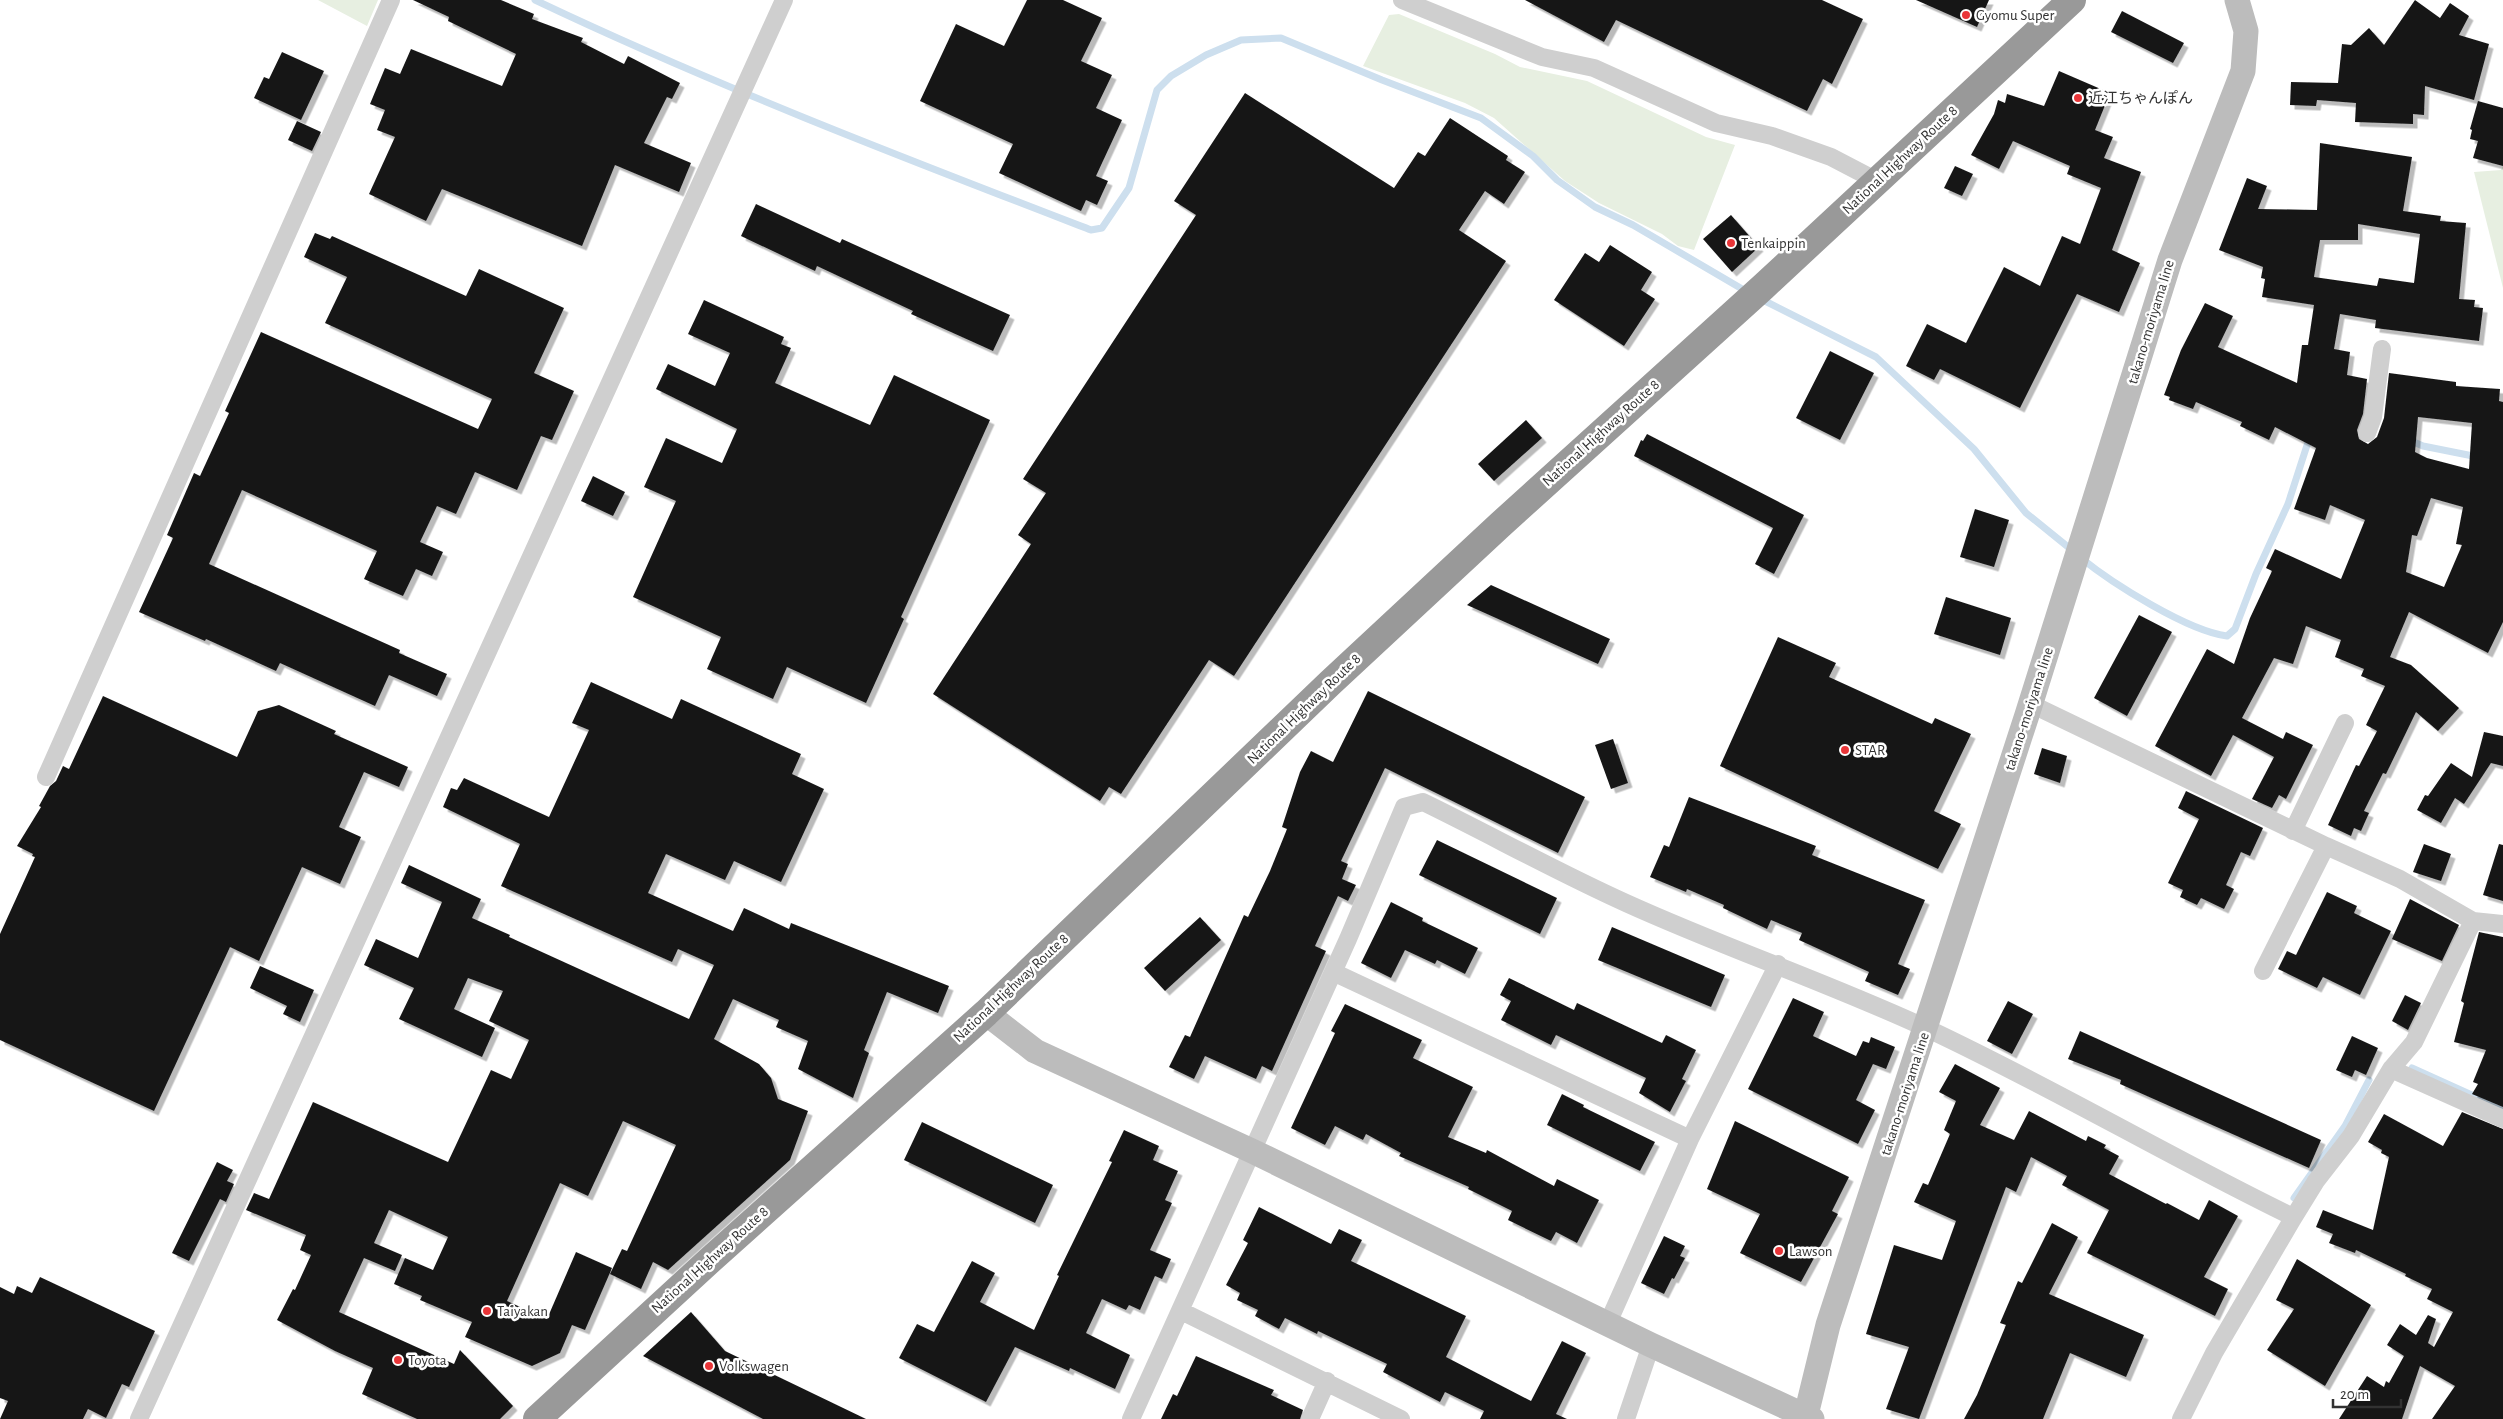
<svg xmlns="http://www.w3.org/2000/svg" width="2503" height="1419" viewBox="0 0 2503 1419" font-family="'Alegreya Sans','Noto Sans JP',sans-serif">
<style>
.green{fill:#e7efe1}
.lines{fill:none;stroke-linecap:round;stroke-linejoin:round}
.stream{stroke:#cddfee;stroke-width:7}
.building{fill:#191919;fill-rule:evenodd;filter:url(#shadow)}
.street{stroke:#cfcfcf;stroke-width:18}
.secondary{stroke:#bcbcbc;stroke-width:25}
.highway{stroke:#999;stroke-width:28}
.poi-dot{fill:#e93538;stroke:#fff;stroke-width:2}
.labels{text-anchor:middle;dominant-baseline:central;stroke-width:5;stroke-linejoin:round;paint-order:stroke}
.poi-label{font-size:15px;fill:#323232;stroke:#fff;text-anchor:start}
.street-label{font-size:15px;fill:#323232;stroke:#fff}
</style>
<defs>
<filter id="shadow"><feDropShadow dx="4.5" dy="4.5" stdDeviation="0" flood-color="#0004"/></filter>
</defs>
<rect width="100%" height="100%" fill="#fff"/>
<path class="green" d="M318,0H378L367,26Z
M1399,14L1495,54L1520,67L1587,81L1706,137L1735,145L1694,250L1678,246L1662,234L1599,203L1565,181L1494,118L1465,103L1363,66L1389,15Z
M2503,165V288L2474,172L2501,170Z"/>
<g class="lines">
<path class="stream" d="M535,0C716,86 904,158 1091,230L1102,228L1129,188L1157,90L1171,76L1206,55L1241,40L1281,38L1382,80L1481,118L1533,156L1557,180L1595,207L1633,225L1749,293
M1761,299L1876,357L1974,449L2026,513L2073,551
M2409,440L2423,446L2478,457
M2081,558C2113,584 2188,631 2227,636L2235,629L2256,574L2288,504L2310,436
M2412,1068L2503,1109
M2294,1198L2345,1126L2369,1080"/>
</g>
<path class="building" d="M413,0H501L534,14L532,19L583,38L581,42L624,64L628,56L680,83L672,99L667,97L644,143L691,163L679,192L615,165L582,246L442,189L426,221L369,194L395,137L377,130L385,110L370,104L385,68L400,74L411,49L502,86L516,54L448,21L449,17Z
M1027,0H1063L1102,18L1081,61L1112,75L1096,108L1122,120L1096,176L1108,181L1097,205L1086,200L1081,211L999,173L1013,144L920,101L956,24L1004,46Z
M1525,0H1822L1863,19L1832,84L1823,79L1807,111L1616,20L1604,42Z
M1916,0H1989L1977,27Z
M2415,0L2440,18L2450,3L2469,16L2459,35L2489,44L2474,100L2425,86L2424,115L2413,114V124L2355,122L2356,103L2317,100L2316,106L2290,105L2291,82L2338,83L2342,44L2351,45L2369,28L2384,45Z
M2122,11L2184,43L2173,63L2111,32Z
M282,52L324,71L301,120L254,98L264,77L269,79Z
M2059,71L2110,93L2095,130L2113,137L2104,158L2141,172L2112,250L2140,263L2119,312L2077,294L2020,408L1940,369L1934,380L1906,366L1927,324L1966,343L2004,267L2040,286L2062,236L2080,244L2101,188L2067,174L2070,166L2013,141L1999,169L1971,155L1994,114L1998,100L2005,103L2007,94L2044,106Z
M1245,93L1394,188L1418,152L1425,156L1450,118L1508,156L1506,160L1525,172L1504,204L1485,191L1459,230L1506,261L1234,676L1209,660L1121,794L1109,787L1100,801L933,694L1031,544L1018,535L1046,493L1023,479L1196,215L1174,201Z
M2478,101L2503,108V166L2473,158L2478,141L2470,139L2472,130L2470,129Z
M297,121L321,132L312,151L288,140Z
M2320,143L2412,157L2403,211L2441,216L2440,221L2466,223L2459,299L2475,300L2474,307L2483,308L2479,341L2375,328L2376,320L2340,314L2334,349L2350,352L2347,375L2367,379L2363,414L2357,430L2359,439L2368,444L2377,437L2384,418L2389,373L2456,382V386L2500,389L2499,401L2503,402V622L2488,653L2409,612L2390,657L2411,665L2459,708L2438,731L2416,712L2386,774L2383,773L2364,811L2369,813L2361,831L2354,828L2351,836L2328,825L2356,765L2359,766L2377,731L2366,725L2385,686L2361,676L2364,669L2335,657L2341,640L2306,626L2293,664L2274,658L2242,718L2283,739L2286,732L2313,745L2286,799L2279,795L2272,808L2252,799L2274,757L2233,735L2211,776L2155,746L2207,649L2234,664L2250,618L2272,571L2266,568L2275,549L2341,579L2365,520L2330,505L2325,520L2294,509L2316,448L2275,427L2269,440L2240,426L2242,422L2196,402L2193,409L2169,400L2170,397L2164,395L2181,350L2205,303L2233,316L2218,347L2297,383L2302,345H2308L2314,305L2262,297L2265,279L2261,278L2263,267L2219,250L2247,178L2267,186L2258,209L2317,210ZM2358,224L2420,234L2414,283L2379,278L2377,286L2314,277L2320,240H2358ZM2418,417L2472,423L2469,469L2427,458L2415,452ZM2431,498L2463,507L2456,544L2462,545L2444,587L2406,572L2412,535L2417,536Z
M1955,166L1973,174L1962,196L1944,188Z
M756,204L840,243L842,239L1010,315L993,351L911,314L913,311L817,266L815,271L741,236Z
M1731,215L1759,247L1732,272L1703,239Z
M315,233L330,239L332,236L466,296L479,269L564,308L534,373L574,391L552,440L541,436L517,490L475,472L456,514L437,506L420,542L443,552L432,576L416,569L403,596L364,579L377,551L242,490L209,564L400,650L399,653L447,674L437,696L389,675L375,706L280,663L276,671L206,639L205,641L139,612L173,538L167,535L194,473L200,476L229,413L225,411L261,332L478,429L492,399L325,323L347,277L304,257Z
M1610,245L1652,272L1641,290L1655,299L1624,346L1554,300L1585,253L1599,262Z
M704,300L784,337L781,344L791,348L775,383L870,425L894,375L990,420L901,617L904,619L866,703L787,667L773,699L707,669L721,637L633,597L676,501L644,487L666,438L722,463L737,429L656,389L668,364L715,386L730,353L688,334Z
M1830,351L1874,373L1840,440L1796,418Z
M1526,420L1542,438L1494,481L1478,464Z
M1647,434L1804,515L1774,574L1755,564L1773,528L1634,456L1641,440L1643,441Z
M593,476L625,492L613,516L581,501Z
M1975,509L2009,520L1994,567L1960,557Z
M1491,585L1610,639L1598,664L1467,605Z
M1946,597L2011,618L2000,655L1934,634Z
M2139,615L2172,632L2127,716L2094,698Z
M1778,637L1836,663L1829,677L1932,724L1935,718L1971,734L1934,811L1961,824L1938,869L1720,766Z
M591,682L672,719L681,699L801,754L792,774L824,789L781,882L734,861L725,880L666,854L648,893L733,931L744,908L789,929L791,923L949,986L938,1013L887,992L864,1050L869,1053L853,1098L798,1069L808,1041L776,1027L779,1020L733,999L714,1039L759,1064L771,1078L778,1099L808,1111L790,1160L668,1270L653,1262L641,1289L610,1274L622,1249L627,1251L676,1145L623,1121L588,1196L560,1183L507,1301L547,1319L576,1252L612,1268L585,1330L572,1325L560,1353L532,1366L465,1337L472,1322L420,1300L422,1296L394,1284L405,1258L433,1270L448,1237L389,1210L374,1243L402,1255L395,1271L364,1258L339,1312L454,1364L460,1350L513,1406L500,1419H417L362,1394L373,1368L335,1351L277,1320L293,1289L295,1290L311,1255L300,1250L306,1235L246,1210L254,1193L269,1199L313,1102L448,1162L491,1070L511,1079L529,1040L489,1021L503,991L468,978L454,1009L495,1028L482,1057L399,1019L414,988L364,965L376,939L418,958L442,902L401,883L409,865L481,899L472,918L510,935L509,937L689,1019L714,965L678,949L672,962L501,886L520,844L443,807L451,788L457,790L464,778L549,817L589,730L572,723Z
M1368,691L1585,797L1558,853L1385,768L1341,861L1348,864L1342,879L1356,885L1348,901L1338,896L1315,946L1326,951L1272,1071L1262,1066L1256,1079L1205,1056L1194,1079L1169,1067L1185,1035L1190,1037L1244,915L1248,917L1270,871L1287,829L1282,827L1300,772L1311,751L1333,762Z
M103,696L237,757L258,711L279,705L336,731L334,734L408,767L399,787L364,772L339,827L361,837L340,884L302,867L259,961L230,947L154,1111L0,1040V934L35,857L32,856L33,854L17,846L41,807L39,806L50,786L56,781L63,766L69,769Z
M2484,732L2503,736V766L2491,763L2464,804L2455,798L2441,823L2417,810L2425,795L2428,796L2451,763L2472,777Z
M1613,739L1628,783L1611,789L1595,745Z
M2042,748L2067,756L2060,783L2034,774Z
M2186,791L2263,828L2250,856L2241,852L2226,885L2234,889L2224,909L2201,898L2197,905L2180,897L2183,890L2168,883L2199,819L2178,808Z
M1689,797L1816,846L1812,855L1925,900L1898,964L1910,969L1898,995L1865,981L1869,972L1799,940L1802,933L1771,920L1767,929L1723,908L1724,905L1687,889L1686,892L1650,877L1664,845L1669,847Z
M1437,840L1557,898L1540,934L1419,875Z
M2424,844L2451,854L2441,881L2413,872Z
M2499,844L2503,845V901L2483,895Z
M2327,892L2357,906L2354,913L2391,931L2360,995L2323,977L2317,988L2278,969L2287,951L2296,955Z
M2410,899L2459,925L2442,961L2392,939Z
M1391,902L1423,918L1422,921L1478,948L1465,974L1437,960L1435,964L1405,950L1391,978L1361,963Z
M1200,917L1221,940L1165,991L1144,968Z
M1612,927L1725,975L1711,1007L1598,960Z
M2479,932L2503,937V1107L2472,1094L2478,1084L2473,1082L2486,1050L2454,1042L2464,1003L2461,1001Z
M260,966L314,990L300,1022L283,1014L287,1006L250,988Z
M1509,978L1574,1010L1577,1003L1662,1043L1666,1035L1696,1050L1682,1079L1686,1081L1670,1112L1639,1093L1646,1078L1556,1035L1551,1045L1501,1020L1511,1001L1500,995Z
M2405,995L2421,1003L2408,1030L2392,1021Z
M1793,998L1824,1012L1813,1036L1856,1056L1863,1041L1869,1043L1871,1037L1895,1047L1886,1069L1873,1064L1856,1100L1875,1110L1858,1144L1748,1089Z
M2008,1001L2033,1014L2012,1054L1987,1041Z
M1345,1004L1422,1040L1413,1058L1473,1087L1448,1137L1486,1153L1487,1150L1554,1186L1557,1179L1599,1200L1577,1243L1556,1232L1551,1241L1508,1220L1512,1211L1468,1189L1469,1187L1399,1156L1401,1153L1366,1134L1363,1140L1335,1126L1325,1145L1291,1128L1335,1033L1331,1031Z
M2080,1031L2321,1140L2309,1168L2120,1084L2121,1080L2068,1059Z
M2352,1036L2378,1048L2366,1075L2355,1070L2352,1077L2336,1070Z
M1955,1064L2000,1088L1980,1125L2014,1140L2029,1111L2086,1141L2088,1136L2106,1145L2104,1148L2119,1156L2109,1174L2166,1204L2167,1203L2199,1220L2209,1200L2238,1216L2204,1277L2228,1289L2215,1316L2087,1253L2109,1210L2062,1185L2067,1176L2031,1157L2016,1192L2006,1187L1919,1419L1886,1409L1909,1347L1866,1334L1894,1245L1942,1260L1956,1221L1914,1202L1923,1183L1928,1185L1950,1134L1944,1130L1956,1101L1939,1092Z
M1562,1094L1584,1105L1583,1107L1655,1142L1640,1171L1547,1125Z
M2462,1112L2503,1129V1419H2432L2455,1386L2420,1366L2402,1419H2339L2367,1376L2384,1387L2386,1381L2389,1383L2404,1356L2387,1345L2400,1324L2416,1335L2428,1315L2436,1319L2428,1343L2434,1347L2453,1312L2427,1299L2432,1289L2405,1276L2406,1274L2356,1250L2355,1253L2329,1243L2333,1234L2316,1227L2323,1210L2373,1230L2389,1157L2381,1153L2382,1150L2368,1142L2384,1114L2443,1146Z
M1735,1121L1849,1177L1832,1211L1838,1214L1801,1282L1740,1253L1760,1214L1707,1189Z
M922,1122L1053,1185L1035,1223L904,1160Z
M1124,1130L1159,1146L1153,1160L1178,1171L1165,1200L1172,1203L1150,1250L1171,1259L1162,1279L1155,1276L1140,1310L1129,1305L1126,1310L1102,1299L1086,1333L1130,1355L1115,1389L1070,1368L1069,1371L1015,1347L986,1402L899,1358L917,1324L934,1332L972,1261L995,1273L980,1302L1034,1330L1059,1276L1057,1275L1112,1162L1109,1161Z
M217,1162L233,1170L227,1181L234,1184L226,1202L220,1199L189,1261L172,1253Z
M1259,1207L1331,1244L1339,1229L1362,1240L1351,1261L1466,1316L1446,1357L1531,1401L1562,1341L1586,1353L1556,1414L1567,1419H1480L1484,1411L1445,1392L1440,1402L1383,1372L1387,1364L1318,1331L1317,1334L1285,1318L1279,1329L1255,1316L1258,1310L1237,1300L1240,1293L1226,1285L1248,1243L1243,1240Z
M2052,1223L2078,1237L2049,1294L2144,1335L2126,1377L2070,1353L2043,1419H1964L1977,1395L2006,1325L2000,1323L2018,1281L2022,1283Z
M1664,1236L1685,1246L1680,1256L1685,1258L1674,1279L1672,1278L1664,1294L1641,1283Z
M2297,1259L2371,1305L2325,1386L2267,1350L2294,1309L2276,1300Z
M40,1277L155,1331L129,1387L122,1384L106,1418L88,1409L83,1419H0L8,1401L0,1398V1287L14,1294L17,1286L32,1293Z
M691,1312L725,1351L866,1419H763L643,1356Z
M1196,1356L1274,1390L1271,1395L1303,1410L1300,1419H1161L1173,1394L1177,1396Z"/>
<g class="lines">
<path class="street" d="M1402,0L1542,57L1594,68L1716,123L1772,136L1831,157L1877,181
M2367,433L2373,417L2382,349
M2031,704L2326,846L2400,879L2473,921L2503,924
M46,777L391,0
M2293,831L2345,723
M2263,971L2326,846
M1333,972L1690,1139
M2391,1069L2503,1119
M1181,1311L1401,1419
M1608,1323L1690,1139L1778,964
M139,1419L784,0
M1131,1419L1348,939L1404,807L1423,802C1491,835 1557,872 1626,903C1725,948 1829,983 1928,1029C2050,1086 2166,1155 2287,1214L2292,1220
M1310,1419L1327,1381
M1626,1419L1651,1345
M2181,1419L2214,1353L2292,1220L2316,1181L2351,1136L2391,1069L2414,1042L2473,921"/>
<path class="secondary" d="M986,1013L1035,1051L1252,1151L1651,1345L1812,1419
M1805,1419L1828,1325L2027,715L2170,260L2243,71L2246,31L2237,0"/>
<path class="highway" d="M537,1419L709,1261L986,1013L1330,683L1501,524L1763,287L2072,0"/>
</g>
<g class="poi-dot">
<circle cx="1966" cy="15" r="5"/>
<circle cx="2078" cy="98" r="5"/>
<circle cx="1731" cy="243" r="5"/>
<circle cx="1845" cy="750" r="5"/>
<circle cx="1779" cy="1251" r="5"/>
<circle cx="487" cy="1311" r="5"/>
<circle cx="398" cy="1360" r="5"/>
<circle cx="709" cy="1366" r="5"/>
</g>
<g class="labels">
<g class="poi-label">
<text x="1976" y="15">Gyomu Super</text>
<text x="2088" y="98">近江ちゃんぽん</text>
<text x="1741" y="243">Tenkaippin</text>
<text x="1855" y="750">STAR</text>
<text x="1789" y="1251">Lawson</text>
<text x="497" y="1311">Taiyakan</text>
<text x="408" y="1360">Toyota</text>
<text x="719" y="1366">Volkswagen</text>
</g>
<g class="street-label">
<text transform="translate(1900 160) rotate(-43)">National Highway Route 8</text>
<text transform="translate(2151 322) rotate(-73)">takano-moriyama line</text>
<text transform="translate(1601 433) rotate(-42)">National Highway Route 8</text>
<text transform="translate(1304 709) rotate(-44)">National Highway Route 8</text>
<text transform="translate(2029 709) rotate(-72)">takano-moriyama line</text>
<text transform="translate(1011 988) rotate(-43)">National Highway Route 8</text>
<text transform="translate(1905 1094) rotate(-72)">takano-moriyama line</text>
<text transform="translate(710 1260) rotate(-42)">National Highway Route 8</text>
</g>
</g>
<path d="M2333 1399v8h68v-8" fill="none" stroke="#323232" stroke-width="2.5"/>
<text x="2340" y="1399" font-size="15" fill="#323232" stroke="#ffffff" stroke-width="4" paint-order="stroke">20 m</text>
</svg>
